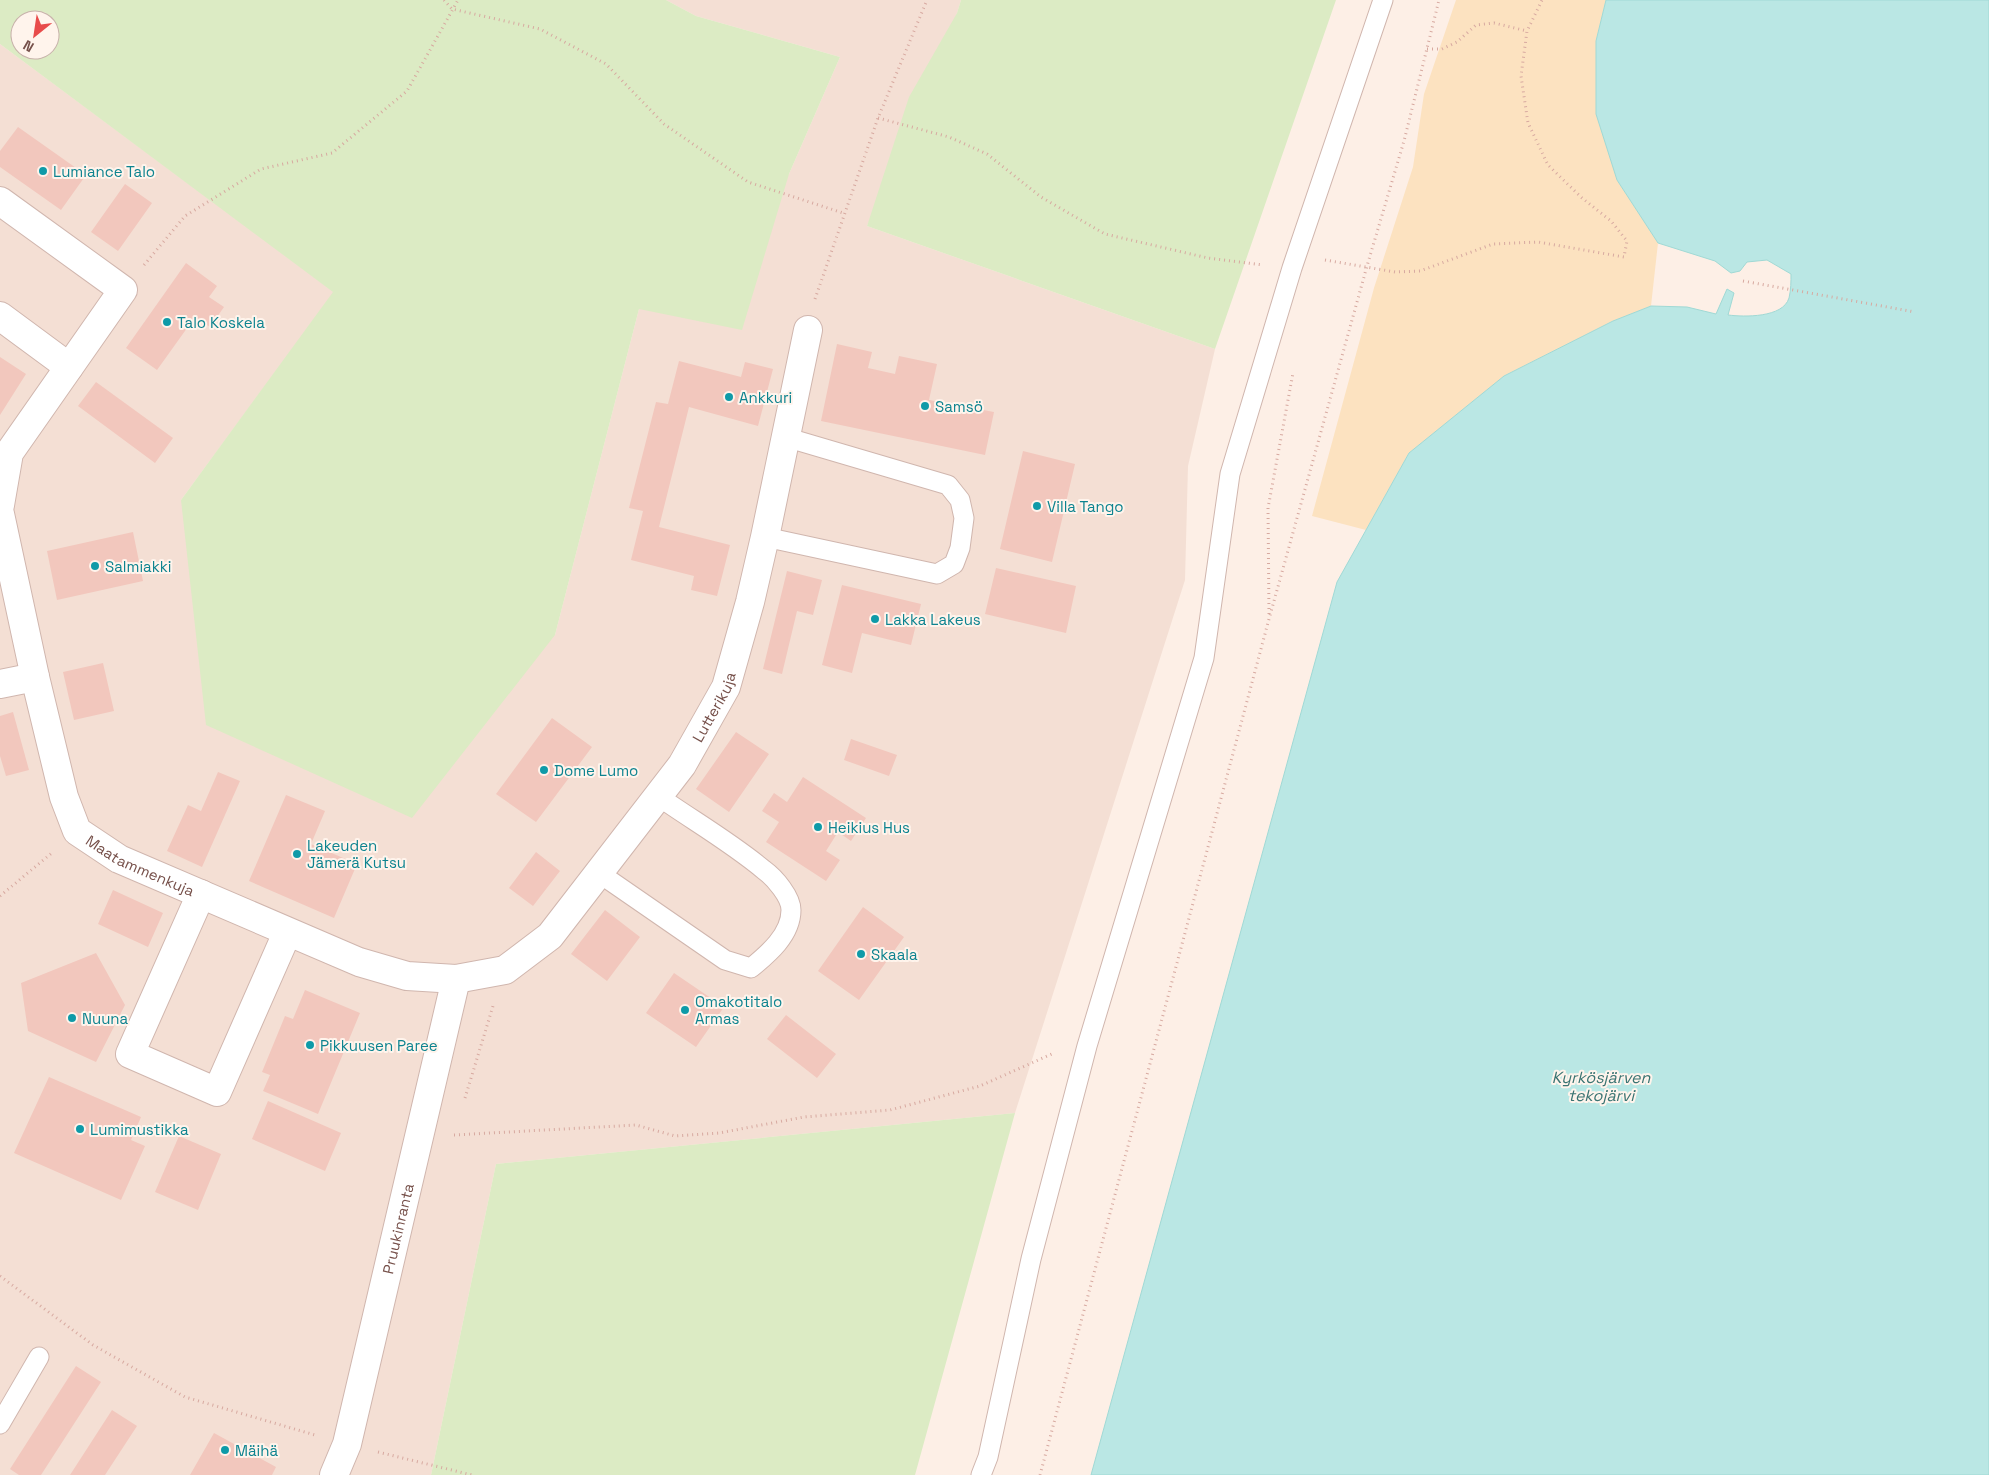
<svg xmlns="http://www.w3.org/2000/svg" width="1989" height="1475" viewBox="0 0 1989 1475" font-family="'Space Grotesk',sans-serif">
<style>
.residential{fill:#f4dfd4}
.green{fill:#dcebc4;fill-rule:evenodd}
.sand{fill:#fce2c0}
.water{fill:#bae7e4;stroke:#a0d9d5}
.building{fill:#f2c7bd}
.lines{fill:none;stroke-linecap:round;stroke-linejoin:round}
.lane-casing{stroke:#d0b6ae;stroke-width:21}
.street-casing{stroke:#d0b6ae;stroke-width:30}
.path{stroke:#d7a9a0;stroke-width:3;stroke-dasharray:1 4;stroke-linecap:butt}
.lane{stroke:#fff;stroke-width:19}
.street{stroke:#fff;stroke-width:28}
.culture-dot{fill:#0f9aa8;stroke:#fff4ec;stroke-width:2}
.labels{text-anchor:middle;dominant-baseline:central;stroke-width:4;stroke-linejoin:round;paint-order:stroke}
.culture-label{font-size:15px;fill:#0d838f;stroke:#fff4ec;text-anchor:start}
.street-label{font-size:15px;fill:#76504a;stroke:#fff4ec}
.water-label{font-size:16px;font-style:italic;fill:#3a7472;stroke:#fff4ec}
</style>
<rect width="100%" height="100%" fill="#fdefe6"/>
<path class="residential" d="M666,0H961L957,13L867,226L1215,349L1188,466L1185,580L1015,1113L496,1164L431,1475H0V44L334,292L181,500L555,635L639,309L789,174L840,57L696,16Z"/>
<path class="green" d="M0,0H666L696,16L840,57L789,174L742,330L639,309L555,635L412,818L206,725L181,500L333,292L0,44ZM20,20H50V50H20Z
M961,0H1336L1215,349L867,226L909,97L957,13Z
M1015,1113L915,1475H431L496,1164Z"/>
<path class="sand" d="M1456,0H1606L1596,41L1617,180L1658,243L1651,306L1613,321L1504,376L1409,453L1366,530L1312,516L1374,288L1413,167L1424,94Z"/>
<path class="water" d="M1606,0H1989V1475H1091L1337,582L1409,453L1504,376L1613,321L1651,306L1687,307L1716,314L1727,289L1734,293L1728,315C1744,317 1783,318 1789,298C1791,290 1791,281 1791,274L1767,260L1747,262L1740,271L1731,273L1715,261L1658,243L1617,180L1596,114V41Z"/>
<path class="building" d="M18,127L86,175L61,210L0,167V151Z
M125,184L152,203L118,251L91,232Z
M186,263L217,286L209,297L224,307L210,327L195,317L157,370L126,348Z
M837,344L872,352L868,368L895,374L899,356L937,364L929,400L994,412L985,455L821,421Z
M0,357L26,374L0,415Z
M679,361L741,377L745,362L773,369L758,426L689,407L659,527L730,545L717,596L691,590L694,576L631,560L643,511L629,508L656,402L668,404Z
M96,382L173,438L155,463L78,406Z
M1023,451L1075,464L1052,562L1000,549Z
M133,532L143,581L57,600L47,551Z
M996,568L1076,586L1066,633L985,614Z
M787,571L822,580L813,615L797,611L782,674L763,669Z
M842,585L921,604L911,645L862,633L852,673L822,665Z
M103,663L114,711L74,720L63,672Z
M13,712L29,770L6,776L0,756V716Z
M552,718L592,747L536,822L496,794Z
M736,732L769,754L729,812L696,789Z
M851,739L897,755L889,776L844,760Z
M218,772L240,781L202,867L167,851L188,805L201,811Z
M803,777L866,818L851,841L838,832L826,851L840,860L826,881L766,842L779,822L762,811L774,793L787,802Z
M286,795L325,811L311,844L357,864L334,918L249,881Z
M536,852L560,871L533,906L509,888Z
M113,890L163,913L148,947L98,924Z
M863,907L904,937L859,1000L818,971Z
M605,910L640,937L607,981L571,954Z
M96,953L125,1005L96,1062L28,1031L21,983Z
M674,973L724,1007L696,1047L646,1013Z
M305,990L360,1013L318,1114L263,1091L270,1075L262,1072L285,1016L293,1019Z
M786,1015L836,1054L817,1078L767,1039Z
M49,1077L141,1117L131,1140L145,1146L121,1200L14,1153Z
M268,1101L341,1133L325,1171L252,1139Z
M179,1136L221,1154L198,1210L155,1192Z
M76,1366L101,1382L41,1475H19L10,1469Z
M112,1410L137,1426L105,1475H70Z
M214,1433L276,1467L272,1475H190Z"/>
<g class="lines">
<g class="lane-casing">
<path id="lane" d="M765,537L937,574L954,564L960,548L964,518L960,500L948,485L785,437
M599,873L725,960L751,968C768,954 791,935 791,910C791,897 775,878 764,870C732,843 692,820 658,796
M0,1424L39,1357
M981,1475L988,1457L1031,1259L1087,1046L1204,658L1230,474L1292,268L1383,0"/>
</g>
<g class="street-casing">
<g id="street">
<path d="M0,201L123,290L9,453L0,505"/>
<path d="M0,316L69,367"/>
<path id="s1" d="M0,514L35,677L64,797L77,831L119,859L359,962L407,976L456,979L505,970L550,936L682,765L726,687L750,602L765,537L808,330"/>
<path d="M0,684L35,677"/>
<path d="M201,894L130,1054L217,1092L287,933"/>
<path id="s2" d="M334,1475L347,1444L456,979"/>
</g>
</g>
<path class="path" d="M444,0L452,9L540,29L606,64L664,124L748,182L843,213
M1427,49H1442L1457,42L1476,25L1494,23L1527,31
M878,118L949,137L987,154L1041,197L1105,234L1208,258L1263,265
M1325,260L1395,272L1420,271L1493,244L1538,242L1624,257L1627,241L1611,221L1582,198L1548,165L1528,123L1521,76L1527,31L1542,0
M144,265L185,216L261,169L332,153L407,91L458,0
M1743,281L1915,312
M815,299L878,118L927,0
M1269,614L1268,508L1293,373
M0,896L53,852
M465,1098L493,1006
M454,1135L636,1125L675,1136L719,1133L804,1117L890,1110L980,1086L1054,1053
M0,1276L93,1345L185,1397L315,1435
M378,1452L472,1475
M1040,1475L1269,619L1367,266L1404,141L1439,0"/>
<use href="#lane" class="lane"/>
<use href="#street" class="street"/>
</g>
<g class="culture-dot">
<circle cx="43" cy="171" r="5"/>
<circle cx="167" cy="322" r="5"/>
<circle cx="729" cy="397" r="5"/>
<circle cx="925" cy="406" r="5"/>
<circle cx="1037" cy="506" r="5"/>
<circle cx="95" cy="566" r="5"/>
<circle cx="875" cy="619" r="5"/>
<circle cx="544" cy="770" r="5"/>
<circle cx="818" cy="827" r="5"/>
<circle cx="297" cy="854" r="5"/>
<circle cx="861" cy="954" r="5"/>
<circle cx="685" cy="1010" r="5"/>
<circle cx="72" cy="1018" r="5"/>
<circle cx="310" cy="1045" r="5"/>
<circle cx="80" cy="1129" r="5"/>
<circle cx="225" cy="1450" r="5"/>
</g>
<g class="labels">
<g class="culture-label">
<text x="53" y="171">Lumiance Talo</text>
<text x="177" y="322">Talo Koskela</text>
<text x="739" y="397">Ankkuri</text>
<text x="935" y="406">Samsö</text>
<text x="1047" y="506">Villa Tango</text>
<text x="105" y="566">Salmiakki</text>
<text x="885" y="619">Lakka Lakeus</text>
<text x="554" y="770">Dome Lumo</text>
<text x="828" y="827">Heikius Hus</text>
<text x="307" y="845">Lakeuden<tspan x="307" dy="17">Jämerä Kutsu</tspan></text>
<text x="871" y="954">Skaala</text>
<text x="695" y="1001">Omakotitalo<tspan x="695" dy="17">Armas</tspan></text>
<text x="82" y="1018">Nuuna</text>
<text x="320" y="1045">Pikkuusen Paree</text>
<text x="90" y="1129">Lumimustikka</text>
<text x="235" y="1450">Mäihä</text>
</g>
<g class="street-label">
<text stroke="none"><textPath href="#s1" startOffset="1126">Lutterikuja</textPath></text>
<text stroke="none"><textPath href="#s1" startOffset="399">Maatammenkuja</textPath></text>
<text stroke="none"><textPath href="#s2" startOffset="255">Pruukinranta</textPath></text>
</g>
<g class="water-label">
<text x="1601" y="1077">Kyrkösjärven<tspan x="1601" dy="18">tekojärvi</tspan></text>
</g>
</g>
<g transform="translate(35 35) rotate(210)"><circle r="24" fill="#fff4ec" stroke="#c8b2ab"/>
<path d="M0-4L9 19L0 12L-9 19Z" fill="#e84b4a"/>
<text y="-8" font-size="14" font-weight="bold" text-anchor="middle" fill="#76504a">N</text>
</g>
</svg>
